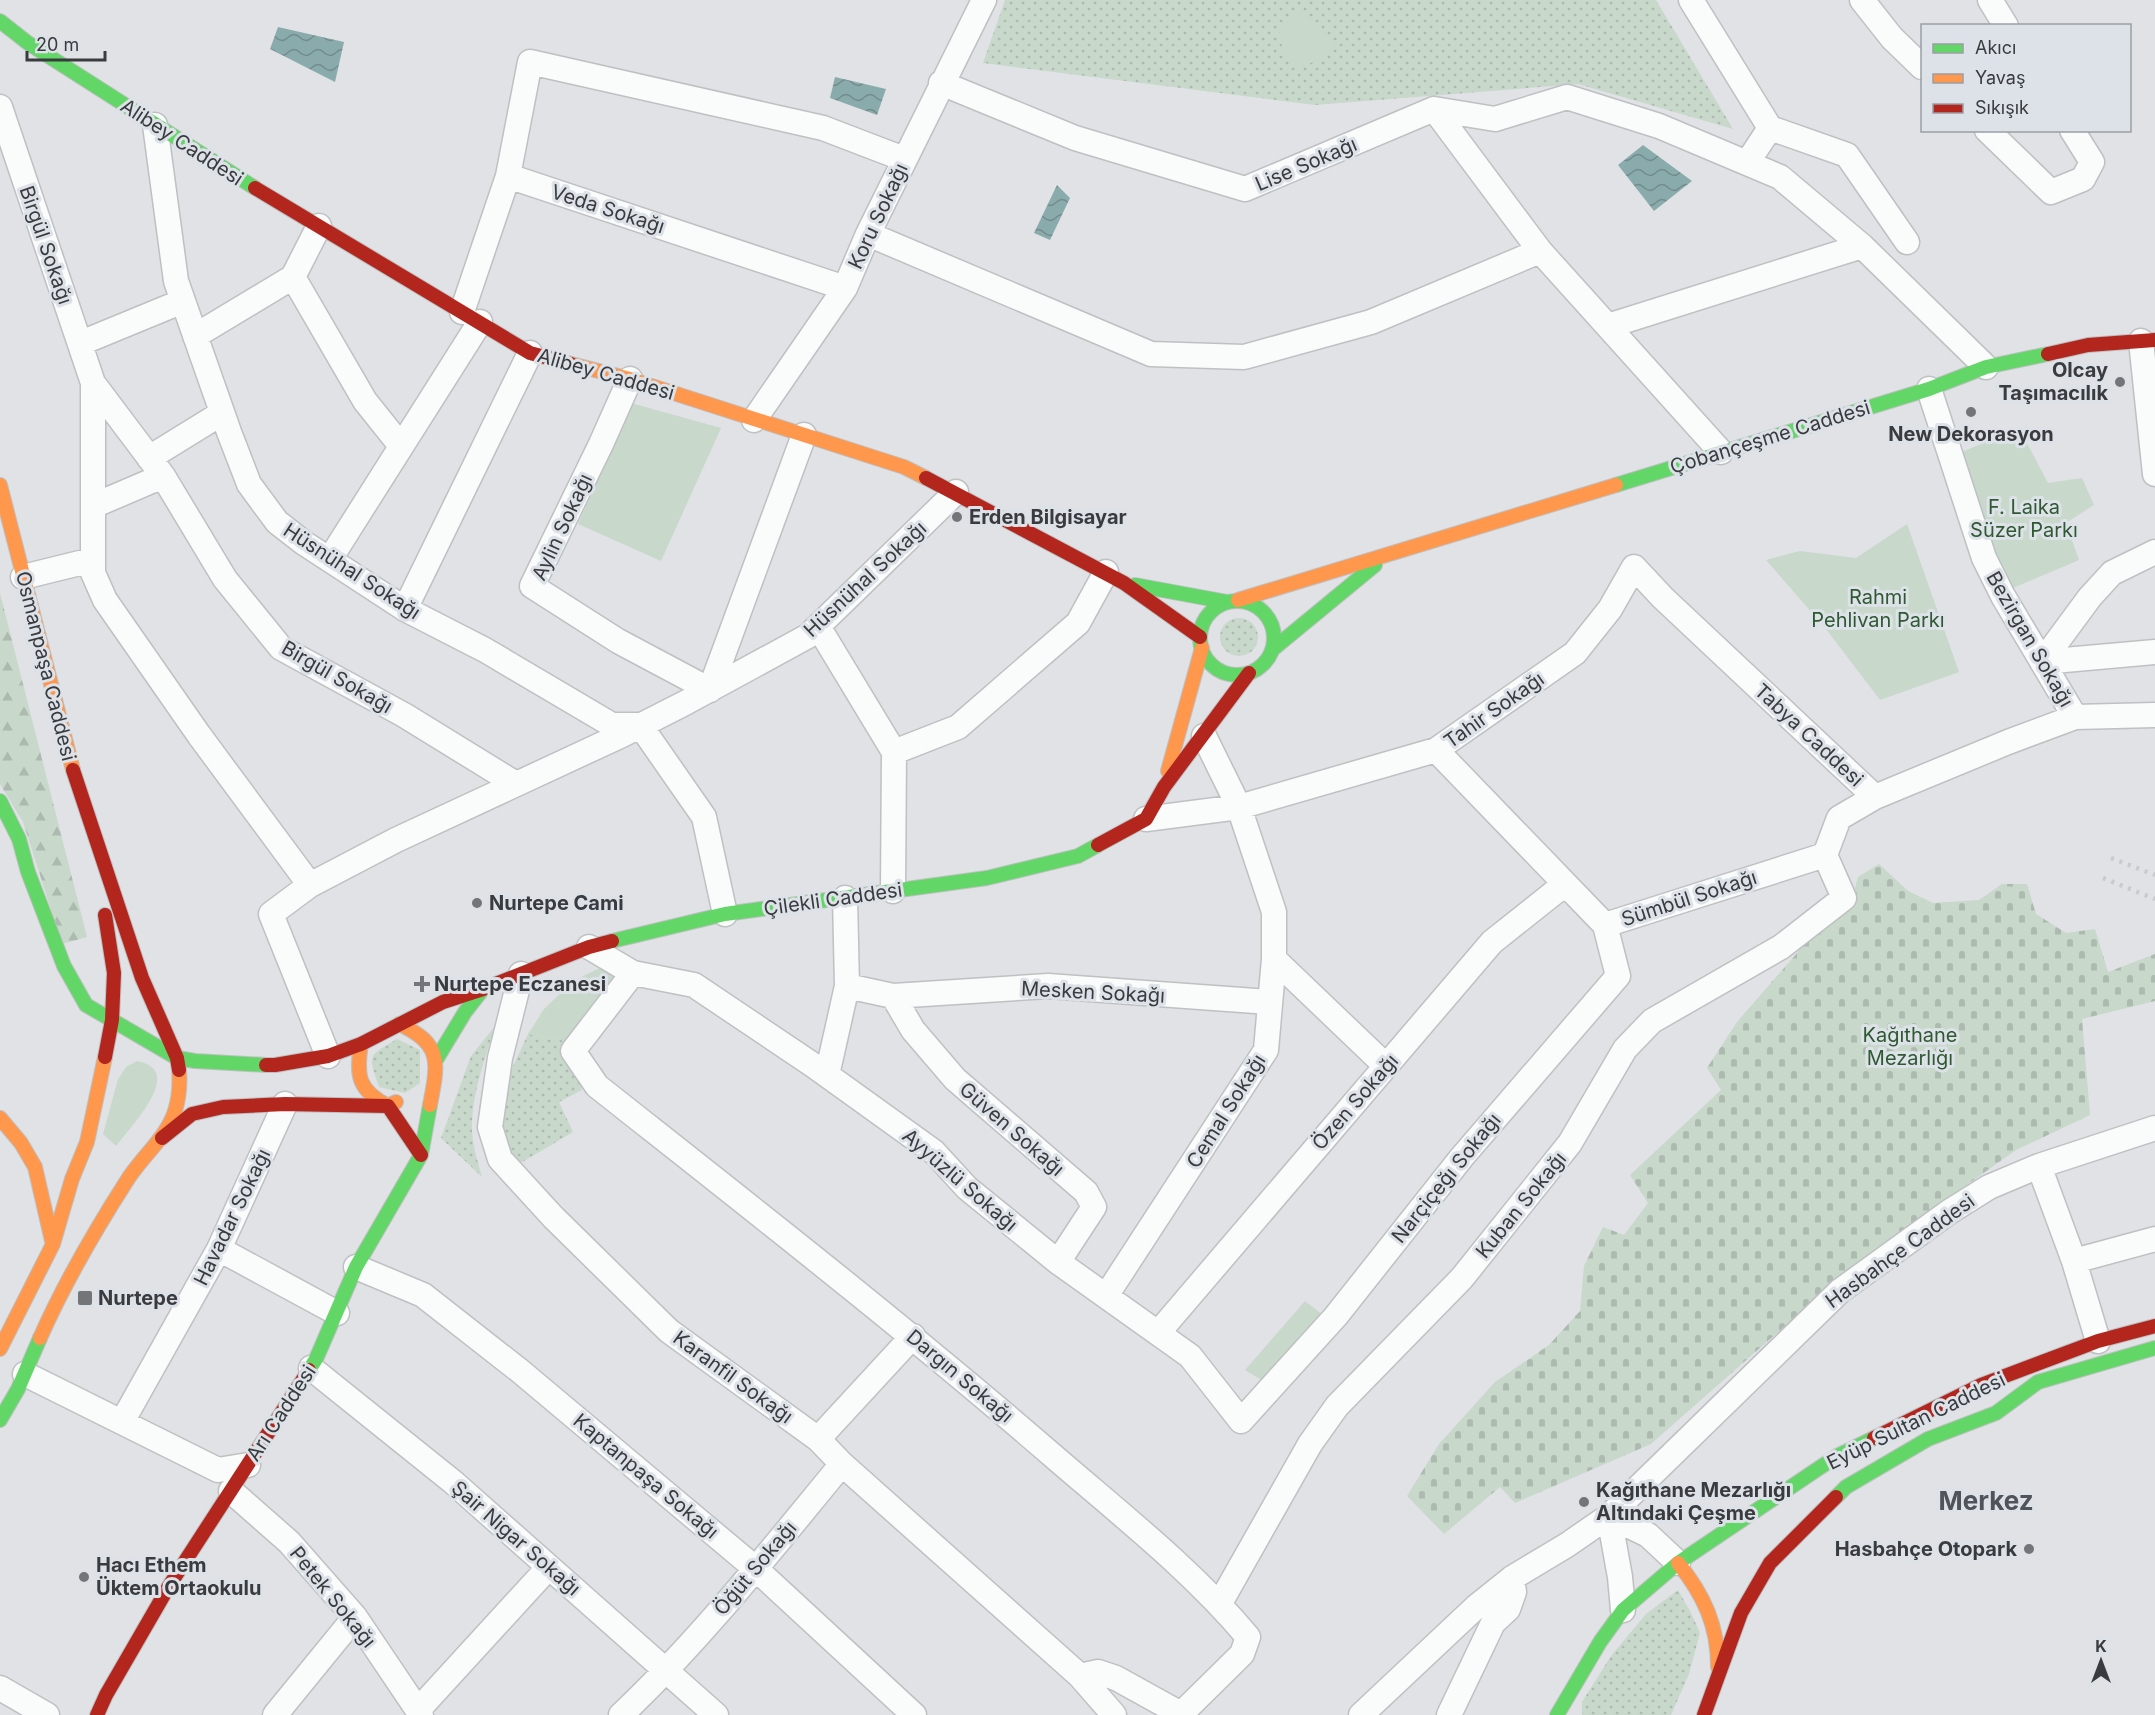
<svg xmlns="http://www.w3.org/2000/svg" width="2155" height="1715" viewBox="0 0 2155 1715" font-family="Inter,sans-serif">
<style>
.grass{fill:url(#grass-dots)}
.forest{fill:url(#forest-firs)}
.cemetery{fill:url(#cemetery-stones)}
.park{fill:#c8d8cb}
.water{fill:url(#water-waves)}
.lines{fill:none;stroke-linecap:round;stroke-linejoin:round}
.street-casing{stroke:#bec0c2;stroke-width:27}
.fast-casing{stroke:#bec0c2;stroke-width:16}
.slow-casing{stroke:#bec0c2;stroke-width:16}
.jam-casing{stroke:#bec0c2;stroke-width:16}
.street{stroke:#fafbfb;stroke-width:24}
.fast{stroke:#63d668;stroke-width:14}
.slow{stroke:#ff974d;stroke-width:14}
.jam{stroke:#b3261e;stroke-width:14}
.rail{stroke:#cacacb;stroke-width:4.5;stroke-dasharray:3 6;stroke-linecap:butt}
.poi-dot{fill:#737578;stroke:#dde2e8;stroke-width:2}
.labels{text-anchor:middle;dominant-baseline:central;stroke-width:6;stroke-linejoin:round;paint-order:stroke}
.street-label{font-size:20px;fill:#393b3e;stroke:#dde2e8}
.poi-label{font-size:20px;font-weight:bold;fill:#393b3e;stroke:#dde2e8;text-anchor:start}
.park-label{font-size:20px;fill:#2f5931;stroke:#dde2e8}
.district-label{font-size:26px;font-weight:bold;fill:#50545a;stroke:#dde2e8}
</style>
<defs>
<pattern id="grass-dots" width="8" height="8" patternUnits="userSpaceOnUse" patternTransform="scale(1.5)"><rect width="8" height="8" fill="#c8d8cb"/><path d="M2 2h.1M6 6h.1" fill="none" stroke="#adbaaf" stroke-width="1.8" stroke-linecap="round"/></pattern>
<pattern id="forest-firs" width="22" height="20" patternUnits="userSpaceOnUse" patternTransform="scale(1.5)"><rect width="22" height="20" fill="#c8d8cb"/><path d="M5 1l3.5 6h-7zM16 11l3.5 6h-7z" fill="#adbaaf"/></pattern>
<pattern id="cemetery-stones" width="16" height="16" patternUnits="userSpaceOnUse" patternTransform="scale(1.5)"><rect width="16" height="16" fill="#c8d8cb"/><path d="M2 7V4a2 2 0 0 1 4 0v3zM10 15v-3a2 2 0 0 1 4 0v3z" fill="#adbaaf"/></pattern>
<pattern id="water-waves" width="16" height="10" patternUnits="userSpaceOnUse" patternTransform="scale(1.5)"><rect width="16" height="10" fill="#8aabac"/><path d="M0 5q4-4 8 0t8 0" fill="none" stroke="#728c8d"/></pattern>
</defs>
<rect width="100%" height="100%" fill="#e0e2e5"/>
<path class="grass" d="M1005,0H1656L1733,129L1578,84L1315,105L983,63Z
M1220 637a19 19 0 1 1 38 0a19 19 0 1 1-38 0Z
M495,1026C486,1057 473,1089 472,1122C471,1141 477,1159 482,1177L441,1138L471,1056Z
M528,1034L566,1041L582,1090L559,1102L573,1132L519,1164L506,1148L502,1109L510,1073Z
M397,1039L420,1050V1083L405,1093L379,1087C368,1054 367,1057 397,1039Z
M1678,1590L1690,1611L1700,1633L1689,1674L1671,1715H1582V1702L1611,1656L1646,1614Z"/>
<path class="forest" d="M0,593L87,937L62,944L23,822L0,784Z"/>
<path class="cemetery" d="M1879,864L1908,891L1933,903L1979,900L2002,884H2027L2036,914L2066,933L2095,929L2108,972L2155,954V1001L2082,1019L2090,1115L2016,1150L1855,1264L1651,1444L1515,1503L1500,1487L1444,1534L1407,1496L1439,1444L1495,1382L1549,1345L1580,1311L1584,1266L1603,1227L1624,1235L1648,1203L1630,1175L1721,1090L1707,1068L1737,1022L1811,937L1850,907L1858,877Z"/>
<path class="park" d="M1299,7L1338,47L1297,71L1282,47L1279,28Z
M631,403L721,428L661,561L578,524Z
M2019,428L2048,483L2082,478L2094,505L2066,523L2079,560L2006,591L1957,454Z
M1907,524L1959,672L1880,700L1826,629L1766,560L1800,551L1856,558Z
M608,964L622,977L571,1042L528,1034L544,1009L573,981Z
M137,1061C187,1070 130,1127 116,1146L103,1134L118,1079L126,1067Z
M1305,1301L1328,1319L1265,1382L1245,1370Z"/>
<path class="water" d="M278,27L344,42L335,82L270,49Z
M835,77L886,89L877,115L830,98Z
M1643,145L1692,181L1654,211L1618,165Z
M1057,185L1070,198L1050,240L1034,233Z"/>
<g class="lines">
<g class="street-casing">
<path id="street" d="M1691,0L1770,128
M1862,0L1892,38L1922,67
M1990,0L2006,26
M941,83L1075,138L1245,189L1434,109L1540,251
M0,107L93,383L163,476L225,579L281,648L404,715L516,784
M1434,109L1495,119L1567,97L1659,126L1780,177L1862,246L1986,367
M155,125L176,281L229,432L249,484L277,522L304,543L405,609L485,650L612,725H640L704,817L725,914
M1987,130L2051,192L2083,179L2092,162L2072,130
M1747,163L1770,128L1847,155L1907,242
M508,176L530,62L823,128L904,159
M319,226L293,277L365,401L401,446
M868,234L1151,354L1244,357L1371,322L1540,251L1721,452
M462,312L508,176L845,288
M1608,326L1862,246
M195,336L293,277
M2141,341L2155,474
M81,343L183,301
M630,379L601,444L532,586L618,641L710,690L804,435
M93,383V573L105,600L199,735L310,885
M1929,389L1984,558L2003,596L2075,717
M754,420L845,288L868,234L984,0
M149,458L222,413
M93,506L163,476
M330,559L480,322
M23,577L92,560
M405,609L530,353
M819,628L894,752
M2042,662L2090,597L2112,573L2155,552
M2042,662L2155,652
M1436,750L1605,925L1825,855L1839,818L1875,797
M1146,819L1239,807L1436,750L1575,653L1610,609L1634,567L1663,598L1875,797L2008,742L2075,717L2155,715
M893,891L894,752L958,727L1078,623L1106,572
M589,947L633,973L694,985L813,1065L934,1152L967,1188L1058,1262L1190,1356L1241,1421L1336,1316L1462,1157L1618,976L1605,925
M1274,959L1386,1066
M633,973L573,1051L597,1086C750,1207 904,1327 1052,1455C1119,1513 1191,1569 1248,1637L1242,1654L1181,1714L1116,1678L1098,1672L1080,1676
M521,974L500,1058L490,1127L500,1159L553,1217L669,1331L818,1439L842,1464L1080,1676L1114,1715
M847,986L893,996L1048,986L1269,1002
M893,996L913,1030L955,1079L1086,1192L1094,1207L1058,1262
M328,1056L271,914L310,885L396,840L622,735L685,703L808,636L956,492
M827,1075L847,986L845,898
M2039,1166L2074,1261L2098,1341
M219,1249L337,1313
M2074,1261L2155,1239
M356,1267L423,1295L520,1371L756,1569L914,1715
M1106,1296L1266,1050L1274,959V912L1239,807L1204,736
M1158,1333L1492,942L1565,884
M311,1368L453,1482L716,1715
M25,1374L218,1470L248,1465
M122,1422L219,1249L285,1104
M818,1439L913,1336
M231,1491L289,1542L355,1617L421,1715
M1609,1516L1620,1577L1623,1610
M1609,1516L1648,1535L1678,1563
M1220,1603L1310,1444L1337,1406L1462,1278L1570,1143L1625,1049L1652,1021L1781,947L1844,898L1825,855
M0,1688L47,1715
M418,1710L549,1567
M275,1715L355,1617
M621,1715C702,1638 771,1550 842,1464
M1361,1715L1477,1606L1512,1578L1567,1545L1609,1516L1840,1291L1949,1212L1989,1187L2039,1166L2155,1128
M1449,1715L1493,1623L1508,1609L1514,1592L1512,1578"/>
</g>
<g class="fast-casing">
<path id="fast" d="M0,21L28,43L255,188
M1616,485L1929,389L1986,367L2048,354
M1135,585L1227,602
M1200 638a37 37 0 1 1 74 0a37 37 0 1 1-74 0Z
M1273,649L1375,565
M0,801L19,839L28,872L64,966L86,1005L177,1058L195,1061L266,1065
M612,941L725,914L987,878L1078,856L1098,845
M436,1060L465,1012L483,989
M309,1370L316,1359L356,1267L421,1155L430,1105
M0,1420L18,1389L40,1338
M1836,1497L1846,1487L1928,1439L1996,1413L2038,1382L2155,1348
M1557,1715L1600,1642L1623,1610L1678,1563L1837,1456L1874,1438"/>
</g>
<g class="slow-casing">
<path id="slow" d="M571,364L630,379L904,467L926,478
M0,485L73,770
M1238,600L1616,485
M1168,771L1202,648
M399,1024C443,1044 438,1063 430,1105
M361,1044C356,1076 358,1090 388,1106L396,1102
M0,1118L21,1143L35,1167L52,1241
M40,1338C64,1284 94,1232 126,1182C141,1157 166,1139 175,1111C179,1098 180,1082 179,1070
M0,1349L53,1244L72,1179L87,1142L105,1057
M1678,1563C1704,1595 1718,1626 1718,1667"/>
</g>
<g class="jam-casing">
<path id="jam" d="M255,188L530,353L571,364
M2048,354L2088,345L2155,340
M926,478L1124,583L1200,637
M73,770L142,978L177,1058L179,1070
M1098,845L1146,819L1164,787L1249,673
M105,1057L112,1020L114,973L105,915
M266,1065H275L328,1056L361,1044L443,1002L483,989L589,947L612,941
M162,1138L192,1114L223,1107L285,1104L388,1106L421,1155
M1874,1438L1981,1385L2098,1341L2155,1326
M97,1715L106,1695L169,1586L309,1370
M1704,1715L1741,1613L1770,1563L1836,1497"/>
</g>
<use href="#street" class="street"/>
<use href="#fast" class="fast"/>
<use href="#slow" class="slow"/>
<use href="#jam" class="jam"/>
<path class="rail" d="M2111,858L2155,875
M2103,878L2155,899"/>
</g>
<g class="poi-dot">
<circle cx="2120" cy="382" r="6"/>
<circle cx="1971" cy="412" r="6"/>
<circle cx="957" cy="517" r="6"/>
<circle cx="477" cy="903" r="6"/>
<path d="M419 975h6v6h6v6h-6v6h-6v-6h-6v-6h6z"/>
<rect x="77" y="1290" width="16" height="16" rx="3"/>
<circle cx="1584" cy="1502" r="6"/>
<circle cx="2029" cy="1549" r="6"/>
<circle cx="84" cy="1577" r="6"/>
</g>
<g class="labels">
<g class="street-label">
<text transform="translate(182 142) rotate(33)">Alibey Caddesi</text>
<text transform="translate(1306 164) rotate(-23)">Lise Sokağı</text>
<text transform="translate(608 209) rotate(18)">Veda Sokağı</text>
<text transform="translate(878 216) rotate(-65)">Koru Sokağı</text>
<text transform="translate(46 245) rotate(71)">Birgül Sokağı</text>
<text transform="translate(606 374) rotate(16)">Alibey Caddesi</text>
<text transform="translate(1770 437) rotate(-17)">Çobançeşme Caddesi</text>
<text transform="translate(562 527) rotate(-65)">Aylin Sokağı</text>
<text transform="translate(352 571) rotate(33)">Hüsnühal Sokağı</text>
<text transform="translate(865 579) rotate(-43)">Hüsnühal Sokağı</text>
<text transform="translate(2030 639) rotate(60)">Bezirgan Sokağı</text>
<text transform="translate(46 666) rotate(76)">Osmanpaşa Caddesi</text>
<text transform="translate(337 677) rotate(30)">Birgül Sokağı</text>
<text transform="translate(1494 710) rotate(-35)">Tahir Sokağı</text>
<text transform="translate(1809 735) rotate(43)">Tabya Caddesi</text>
<text transform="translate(1689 898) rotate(-18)">Sümbül Sokağı</text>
<text transform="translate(833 899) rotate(-8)">Çilekli Caddesi</text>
<text transform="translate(1093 992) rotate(3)">Mesken Sokağı</text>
<text transform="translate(1355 1102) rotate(-49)">Özen Sokağı</text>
<text transform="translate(1226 1111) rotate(-58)">Cemal Sokağı</text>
<text transform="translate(1012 1129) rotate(41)">Güven Sokağı</text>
<text transform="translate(1446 1178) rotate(-51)">Narçiçeğı Sokağı</text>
<text transform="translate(960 1180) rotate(41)">Ayyüzlü Sokağı</text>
<text transform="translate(1521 1205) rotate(-51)">Kuban Sokağı</text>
<text transform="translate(232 1217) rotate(-64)">Havadar Sokağı</text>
<text transform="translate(1900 1251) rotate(-36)">Hasbahçe Caddesi</text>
<text transform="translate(960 1376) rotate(40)">Dargın Sokağı</text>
<text transform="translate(733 1377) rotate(36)">Karanfil Sokağı</text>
<text transform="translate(281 1413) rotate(-57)">Arı Caddesi</text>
<text transform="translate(1916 1421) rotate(-26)">Eyüp Sultan Caddesi</text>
<text transform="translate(646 1476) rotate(40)">Kaptanpaşa Sokağı</text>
<text transform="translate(516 1538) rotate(41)">Şair Nigar Sokağı</text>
<text transform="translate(755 1568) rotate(-50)">Öğüt Sokağı</text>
<text transform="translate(333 1597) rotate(51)">Petek Sokağı</text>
</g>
<g class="poi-label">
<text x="2108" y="370" text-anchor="end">Olcay<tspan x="2108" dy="23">Taşımacılık</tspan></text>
<text x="1971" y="434" text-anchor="middle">New Dekorasyon</text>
<text x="969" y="517">Erden Bilgisayar</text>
<text x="489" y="903">Nurtepe Cami</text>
<text x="434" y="984">Nurtepe Eczanesi</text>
<text x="98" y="1298">Nurtepe</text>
<text x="1596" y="1490">Kağıthane Mezarlığı<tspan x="1596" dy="23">Altındaki Çeşme</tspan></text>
<text x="2017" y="1549" text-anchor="end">Hasbahçe Otopark</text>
<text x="96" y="1565">Hacı Ethem<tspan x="96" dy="23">Üktem Ortaokulu</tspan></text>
</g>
<g class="park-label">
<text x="2024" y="507">F. Laika<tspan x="2024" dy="23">Süzer Parkı</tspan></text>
<text x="1878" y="597">Rahmi<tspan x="1878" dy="23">Pehlivan Parkı</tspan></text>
<text x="1910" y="1035">Kağıthane<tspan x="1910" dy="23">Mezarlığı</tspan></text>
</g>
<g class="district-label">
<text x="1986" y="1500">Merkez</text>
</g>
</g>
<rect x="1921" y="24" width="210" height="108" fill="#dde2e8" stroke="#9b9fa4" stroke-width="1.5"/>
<rect x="1933" y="44" width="30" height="9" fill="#63d668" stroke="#9b9fa4" stroke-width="1.5"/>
<text x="1975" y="54" font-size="18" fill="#393b3e">Akıcı</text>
<rect x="1933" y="74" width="30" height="9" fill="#ff974d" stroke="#9b9fa4" stroke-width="1.5"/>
<text x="1975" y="84" font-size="18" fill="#393b3e">Yavaş</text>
<rect x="1933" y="104" width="30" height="9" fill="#b3261e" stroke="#9b9fa4" stroke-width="1.5"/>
<text x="1975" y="114" font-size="18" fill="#393b3e">Sıkışık</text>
<g transform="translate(2101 1661)" stroke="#dde2e8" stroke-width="4.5" paint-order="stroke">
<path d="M0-4.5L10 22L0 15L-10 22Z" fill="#393b3e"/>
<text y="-9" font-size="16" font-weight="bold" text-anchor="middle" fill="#393b3e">K</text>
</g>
<path d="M27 51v9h78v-9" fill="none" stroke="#393b3e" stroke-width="3"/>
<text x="36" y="51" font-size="18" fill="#393b3e" stroke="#dde2e8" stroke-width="4.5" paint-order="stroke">20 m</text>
</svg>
